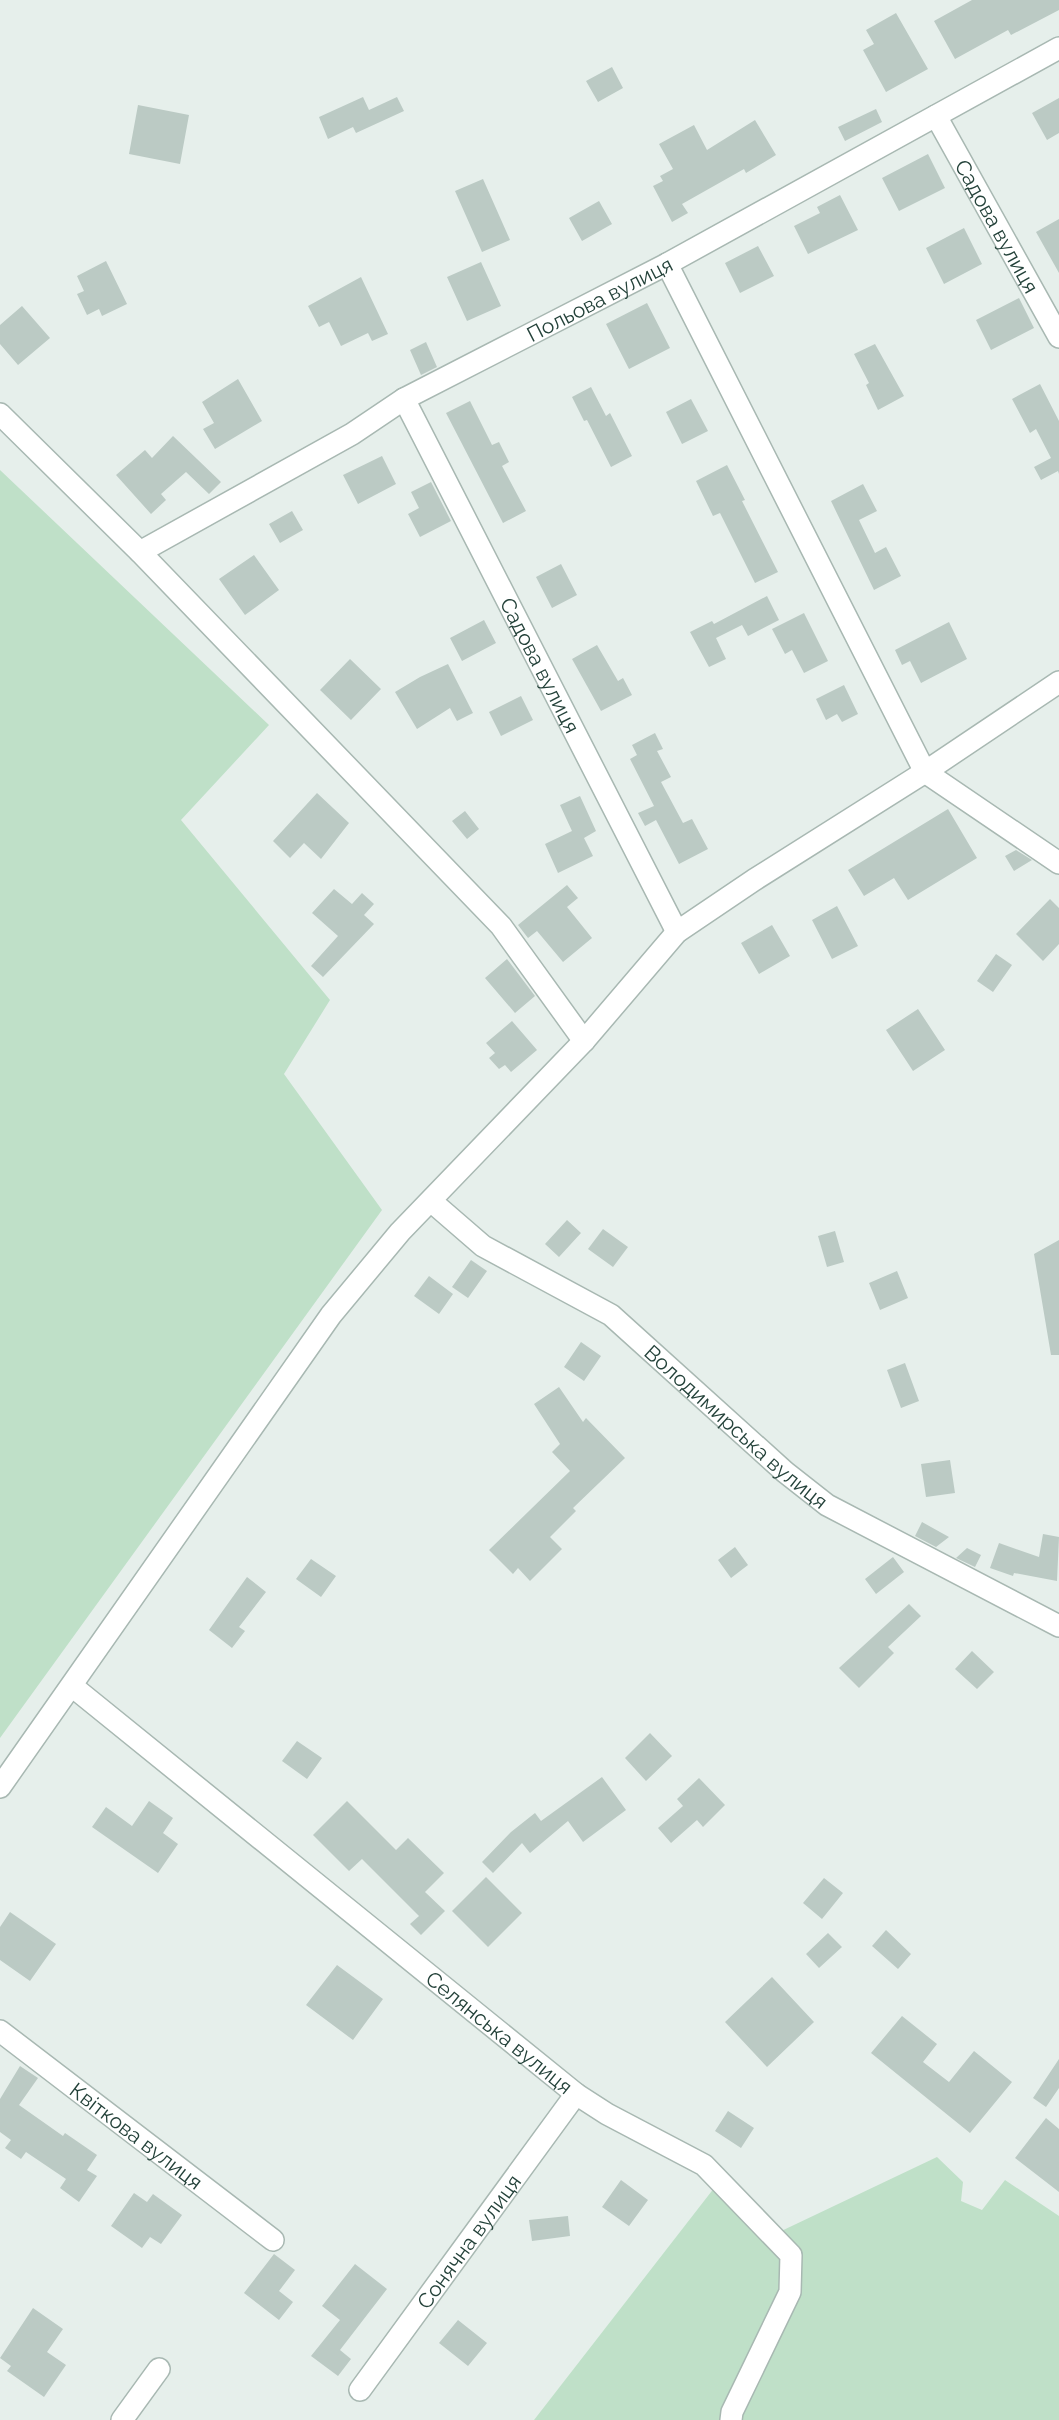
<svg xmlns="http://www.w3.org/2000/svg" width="1059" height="2420" viewBox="0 0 1059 2420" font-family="Raleway,sans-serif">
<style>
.green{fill:#bfe0c8}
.building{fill:#bbcac4}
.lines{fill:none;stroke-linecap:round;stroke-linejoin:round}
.minor-casing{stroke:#a8b8b2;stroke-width:24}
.tertiary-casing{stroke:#a8b8b2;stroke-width:24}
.minor{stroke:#fff;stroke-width:21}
.tertiary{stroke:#fff;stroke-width:21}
.labels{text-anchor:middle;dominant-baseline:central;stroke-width:5;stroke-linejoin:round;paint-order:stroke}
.street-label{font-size:21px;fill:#24423a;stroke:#f7fbf9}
</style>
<rect width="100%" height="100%" fill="#e6efeb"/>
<path class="green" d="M0,470L269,725L181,820L330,1000L284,1074L382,1210L0,1738Z
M937,2157L963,2182L961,2201L982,2210L1005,2180L1059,2216V2420H534L718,2183L775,2234Z"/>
<path class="building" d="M972,0H1059V10L1011,35L1008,30L955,59L934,21Z
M896,13L928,69L886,92L863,50L874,44L866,30Z
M612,67L623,88L598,102L586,81Z
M363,97L369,110L397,97L404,111L356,133L353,127L328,139L319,117Z
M1059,98V133L1047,140L1032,113Z
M138,105L189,115L180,164L129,154Z
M876,109L882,122L845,141L838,127Z
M755,120L776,155L746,173L744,169L682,204L688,213L672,222L653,186L663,181L660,176L673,169L659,144L694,125L707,150Z
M928,154L945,188L899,211L882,178Z
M483,179L510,240L482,252L455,191Z
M840,195L858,230L808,254L794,226L820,213L817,207Z
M599,201L612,224L582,241L569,218Z
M1059,219V273L1036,232Z
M964,228L982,264L944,284L926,248Z
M758,246L774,276L740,293L725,263Z
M106,261L127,304L102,316L99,309L87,315L77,294L84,291L77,276Z
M481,262L501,306L467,321L447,277Z
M361,277L388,334L372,341L368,333L341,346L329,322L319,327L308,306Z
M1019,298L1034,328L991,350L976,320Z
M647,303L670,348L629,369L606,324Z
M22,306L50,338L18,365L0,344V325Z
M426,342L437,367L421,375L410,350Z
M875,344L904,396L878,410L866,385L869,383L854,354Z
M238,379L262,421L215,449L203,429L214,423L202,402Z
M1040,384L1059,421V474L1058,471L1041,480L1034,467L1051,458L1036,429L1030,433L1012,399Z
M591,387L606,416L610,413L632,456L611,467L587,420L584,421L572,397Z
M691,399L708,431L682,444L666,412Z
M470,401L492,445L499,442L509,462L502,466L526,511L503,523L446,413Z
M173,436L221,482L209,494L186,472L161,494L166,500L151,514L116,475L145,450L152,458Z
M382,456L396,484L358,504L343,475Z
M727,465L745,500L742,501L778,572L755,583L720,513L713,516L696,481Z
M431,482L451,521L420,537L408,514L419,508L411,492Z
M863,484L877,511L859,520L875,553L886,547L901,576L874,590L831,501Z
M292,511L303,530L280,543L269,524Z
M254,555L279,590L245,615L219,579Z
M561,564L577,595L552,608L536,577Z
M767,596L779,620L748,636L742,625L716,638L726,659L709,667L690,632L712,621L714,624Z
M804,613L828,661L804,673L792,650L785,654L772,629Z
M484,620L496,643L462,661L450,638Z
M949,622L967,659L921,683L910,661L902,665L895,650Z
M597,645L618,681L623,678L632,695L601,711L572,659Z
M350,659L381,689L351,720L320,690Z
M448,664L473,713L457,721L450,708L417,729L395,692L420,677Z
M844,685L858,714L842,722L837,714L826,720L816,699Z
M521,696L533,720L501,736L489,712Z
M655,733L663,749L657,751L671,777L661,782L683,823L692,819L708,849L679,864L656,820L645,826L638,813L654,806L630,759L637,755L632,745Z
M317,793L349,823L321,859L304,843L290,858L273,841Z
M580,796L596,831L584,838L593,856L558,873L545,844L572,831L560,805Z
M948,809L977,858L908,900L894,878L864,896L848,870Z
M465,811L479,829L467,839L452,821Z
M1016,850L1032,860L1014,871L1005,856Z
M567,885L578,898L567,907L592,938L563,962L537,931L528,938L518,925Z
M334,889L352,904L362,893L374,904L364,915L374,924L323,977L311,966L338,936L312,913Z
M1050,899L1059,908V944L1043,961L1016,934Z
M837,906L858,946L832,959L812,920Z
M772,925L790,956L759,974L741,943Z
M996,954L1012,965L993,992L977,981Z
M507,959L535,996L515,1013L485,978Z
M918,1009L945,1050L913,1071L886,1030Z
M512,1021L537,1050L511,1072L505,1065L499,1069L489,1058L495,1053L486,1043Z
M567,1220L581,1233L559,1257L545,1244Z
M603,1229L628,1247L613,1267L588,1249Z
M835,1231L844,1262L827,1267L818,1236Z
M1059,1240V1355H1051L1034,1254Z
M471,1260L487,1271L468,1298L452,1287Z
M897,1271L908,1298L880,1310L869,1283Z
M429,1276L453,1294L439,1314L414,1296Z
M581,1342L601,1356L584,1381L564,1367Z
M905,1363L919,1401L901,1408L887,1370Z
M559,1387L583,1422L586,1418L625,1458L573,1508L576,1511L550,1537L562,1549L530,1581L518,1568L513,1574L489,1550L570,1471L552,1452L560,1444L534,1404Z
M950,1460L955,1493L926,1497L921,1464Z
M922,1522L949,1537L936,1547L915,1536Z
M1043,1534L1059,1537L1057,1581L1014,1573L1013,1576L990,1568L999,1543L1039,1557Z
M735,1547L748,1565L731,1578L718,1560Z
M967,1548L981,1555L975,1567L956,1558Z
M893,1557L904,1572L876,1594L865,1579Z
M311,1559L336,1576L321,1597L296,1579Z
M247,1577L266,1592L239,1627L245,1631L232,1648L209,1630Z
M909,1604L921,1616L888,1647L894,1653L859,1688L839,1668Z
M972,1651L994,1672L977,1689L955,1669Z
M650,1733L672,1756L646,1781L625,1758Z
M297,1741L322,1758L307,1779L282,1761Z
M602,1777L626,1810L583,1842L568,1821L530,1853L522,1843L493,1873L482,1862L511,1832L535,1813L541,1821Z
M699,1778L725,1805L703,1827L697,1820L671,1843L658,1828L683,1806L677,1799Z
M149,1801L173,1818L163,1833L178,1844L158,1873L92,1827L106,1807L132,1826Z
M347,1801L396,1850L408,1838L444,1873L425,1892L445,1911L421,1935L410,1924L419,1916L362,1859L349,1871L313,1835Z
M486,1877L522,1913L488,1947L452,1911Z
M824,1878L843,1893L822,1919L803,1903Z
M10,1912L56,1944L30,1981L0,1960V1927Z
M886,1930L911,1954L898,1969L872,1946Z
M828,1933L842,1947L819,1968L806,1954Z
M337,1965L383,1999L353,2040L306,2005Z
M772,1977L814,2022L767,2067L725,2022Z
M902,2016L937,2044L923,2062L949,2082L974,2051L1012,2082L970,2133L871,2053Z
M1059,2059V2088L1046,2107L1033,2098Z
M20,2066L38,2078L19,2105L63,2136L65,2133L97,2155L87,2170L97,2176L79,2202L60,2188L66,2179L26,2152L21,2159L5,2148L11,2140L0,2132V2099Z
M728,2111L754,2128L741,2148L715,2131Z
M1046,2118L1059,2129V2192L1015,2158Z
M621,2180L648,2200L629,2226L602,2207Z
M134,2193L147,2202L153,2194L182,2215L161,2244L150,2237L142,2248L111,2226Z
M568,2216L570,2236L532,2241L529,2220Z
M274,2254L295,2270L279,2291L293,2302L279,2320L244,2293Z
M355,2264L387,2289L340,2350L351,2359L338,2376L311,2356L340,2320L322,2306Z
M33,2308L63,2329L47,2352L66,2365L44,2397L7,2371L11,2366L0,2358Z
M458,2320L487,2343L468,2366L439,2343Z"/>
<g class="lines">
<g class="minor-casing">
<g id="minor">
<path id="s1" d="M936,116L1059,337"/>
<path d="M667,264L925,772L1059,863"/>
<path id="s2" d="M404,399L677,932"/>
<path d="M0,414L140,552L501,926L584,1041"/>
<path id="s3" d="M140,552L352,434L404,399L667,264L1059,48"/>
<path id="s4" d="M431,1201L483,1246L611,1315L785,1472L827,1505L1059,1626"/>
<path id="s5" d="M72,1686L576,2094L607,2114L704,2165L791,2255L790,2292L732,2412L731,2420"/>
<path id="s6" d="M0,2031L273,2240"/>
<path id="s7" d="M360,2390L576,2094"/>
<path d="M122,2420L159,2369"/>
</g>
</g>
<g class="tertiary-casing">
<path id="tertiary" d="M0,1787L331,1315L400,1232L584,1041L677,932L754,880L925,772L1059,682"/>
</g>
<use href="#minor" class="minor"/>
<use href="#tertiary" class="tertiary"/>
</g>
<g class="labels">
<g class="street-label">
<text stroke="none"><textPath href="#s1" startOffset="126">Садова вулиця</textPath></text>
<text stroke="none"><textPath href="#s3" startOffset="525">Польова вулиця</textPath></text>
<text stroke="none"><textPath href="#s2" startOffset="299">Садова вулиця</textPath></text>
<text stroke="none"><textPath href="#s4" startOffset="382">Володимирська вулиця</textPath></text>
<text stroke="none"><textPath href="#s5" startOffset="550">Селянська вулиця</textPath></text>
<text stroke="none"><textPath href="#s6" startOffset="172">Квіткова вулиця</textPath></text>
<text stroke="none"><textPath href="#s7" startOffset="184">Сонячна вулиця</textPath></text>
</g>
</g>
</svg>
